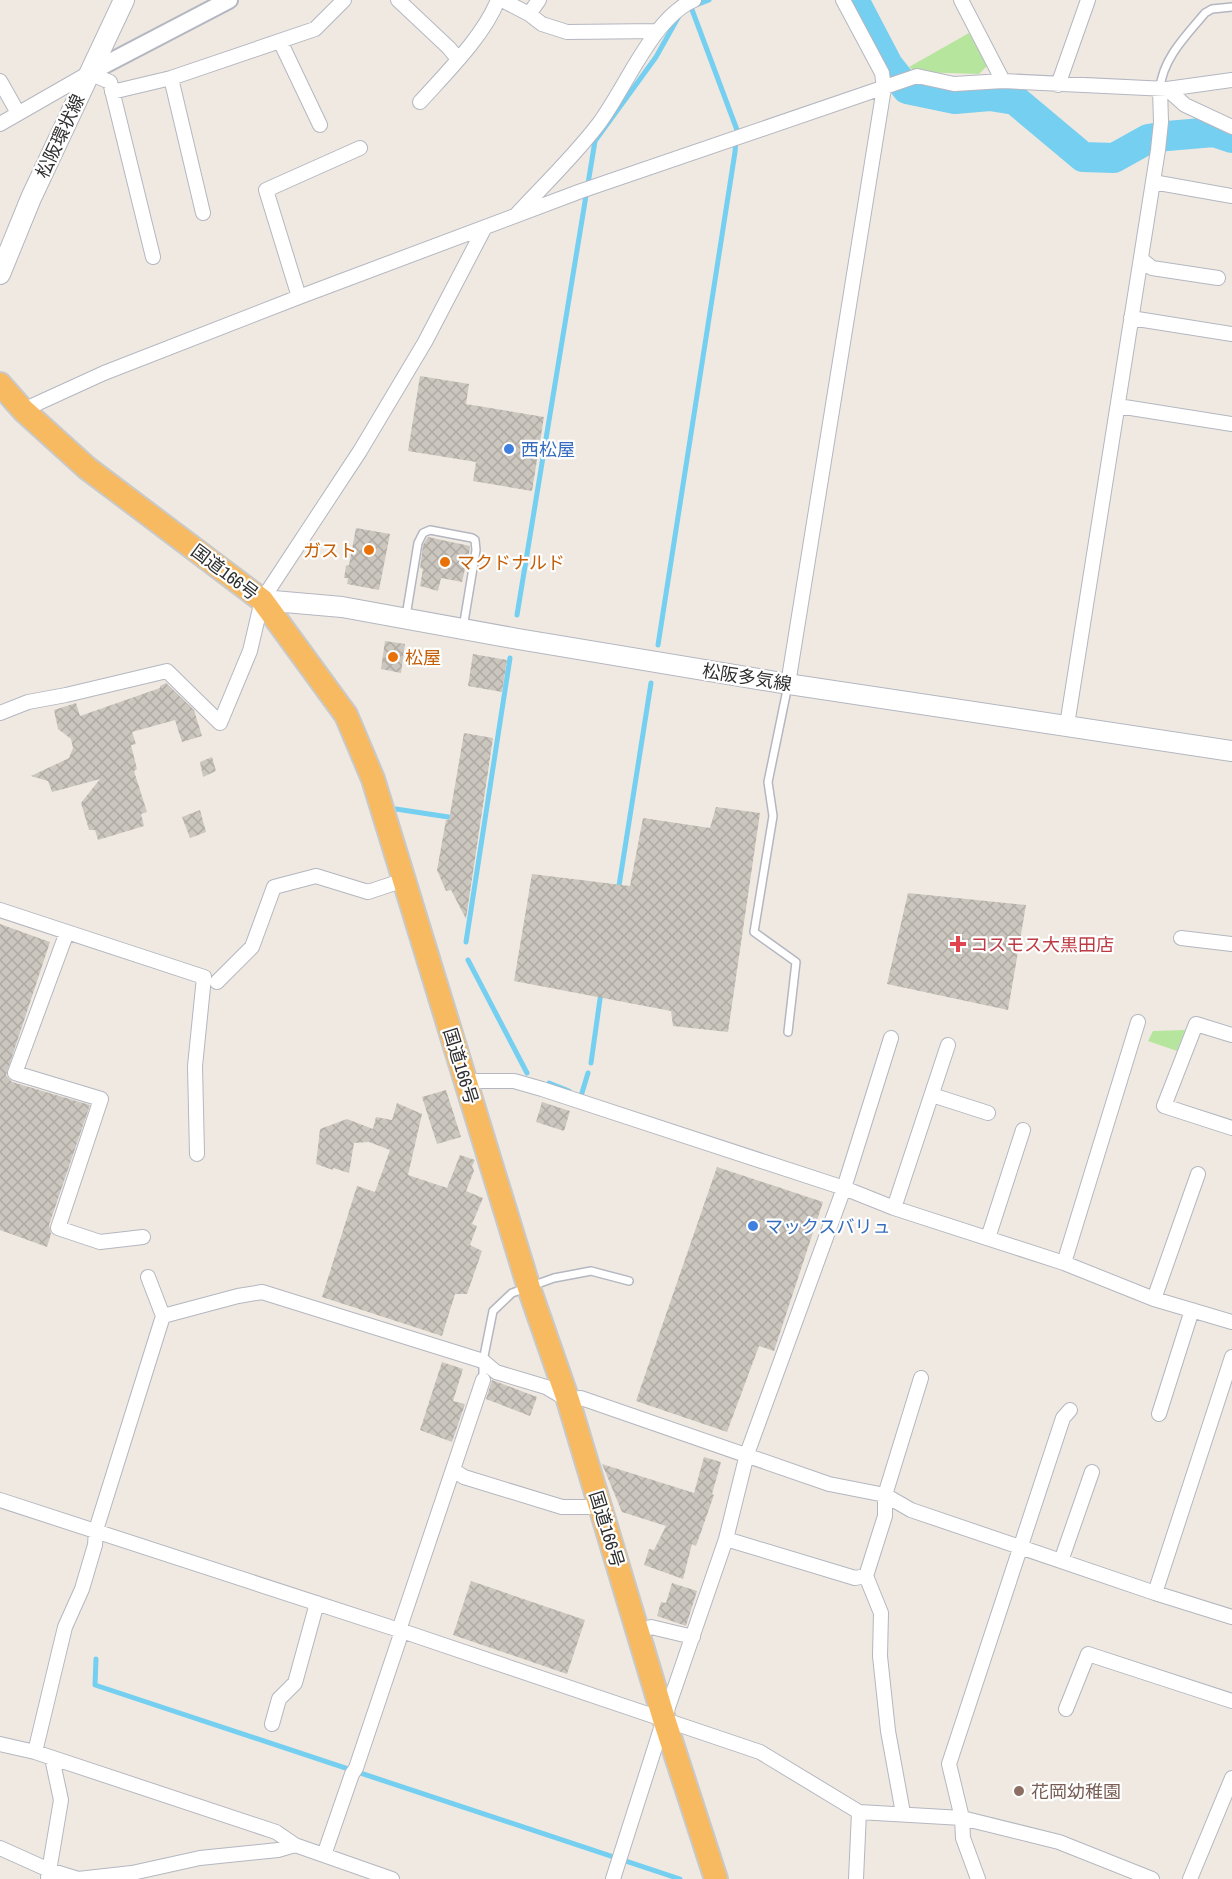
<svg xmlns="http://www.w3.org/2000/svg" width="1232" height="1879" viewBox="0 0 1232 1879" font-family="'Archivo Narrow','Noto Sans JP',sans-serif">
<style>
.park{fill:#b6e59e}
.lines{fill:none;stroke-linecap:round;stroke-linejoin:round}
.stream{stroke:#75cff0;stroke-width:5}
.river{stroke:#75cff0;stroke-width:30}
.building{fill:url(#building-cross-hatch)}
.service-casing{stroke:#b4b7c1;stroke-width:10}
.minor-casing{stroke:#b4b7c1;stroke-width:16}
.tertiary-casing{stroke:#b4b7c1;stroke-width:20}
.secondary-casing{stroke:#b4b7c1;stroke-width:22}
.trunk-casing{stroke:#c9c9c9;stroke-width:26}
.service{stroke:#fff;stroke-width:7}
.minor{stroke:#fff;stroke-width:14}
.tertiary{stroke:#fff;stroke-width:16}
.secondary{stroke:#fff;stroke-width:20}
.trunk{stroke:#f8ba60;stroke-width:22}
.shop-dot{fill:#3f7fe0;stroke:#fff;stroke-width:2}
.food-dot{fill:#e8710a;stroke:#fff;stroke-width:2}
.health-dot{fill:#e0444e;stroke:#fff;stroke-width:2}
.education-dot{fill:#8d6e63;stroke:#fff;stroke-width:2}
.labels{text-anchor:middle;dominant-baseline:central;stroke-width:4.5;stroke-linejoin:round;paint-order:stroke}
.street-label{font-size:18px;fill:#2e2e2e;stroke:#fff}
.shop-label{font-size:18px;fill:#366cbe;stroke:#fff;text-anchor:start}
.food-label{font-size:18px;fill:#c56008;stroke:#fff;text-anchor:start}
.health-label{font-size:18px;fill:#be3a42;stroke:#fff;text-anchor:start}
.education-label{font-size:18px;fill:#785e54;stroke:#fff;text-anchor:start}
</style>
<defs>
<pattern id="building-cross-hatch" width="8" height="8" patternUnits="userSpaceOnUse" patternTransform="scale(1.5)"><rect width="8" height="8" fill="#cbc7bf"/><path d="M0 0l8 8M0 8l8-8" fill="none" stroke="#afaba4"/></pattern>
</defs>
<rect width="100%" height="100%" fill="#efe9e1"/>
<path class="park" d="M969,33L987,66L979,74L917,72L909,67Z
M1185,1030L1177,1051L1148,1041L1153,1031Z"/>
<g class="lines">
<path class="stream" d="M517,615L595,141L656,57L679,16
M658,645L735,152L737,130L691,7L709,0
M396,809L455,818
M618,892L651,683
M466,942L510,658
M468,960L527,1073
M591,1063L601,992
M549,1083L569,1091
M581,1096L588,1073
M96,1659L95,1685L680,1879"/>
<path class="river" d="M854,0L888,65L907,89L955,99L990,96L1015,100L1083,157L1114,158L1148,139L1167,136L1214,132L1232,138"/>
</g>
<path class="building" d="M420,376L469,384L466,404L544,417L532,491L473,481L476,462L408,451Z
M356,528L390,534L379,590L347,584L348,578H344L346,566L349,565Z
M428,537L470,546L467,570L465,569L462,582L441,578L438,591L420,586L423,569L420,568L423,545Z
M385,641L405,644L401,673L381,669Z
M473,654L507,660L502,692L468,686Z
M166,683L194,710L202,736L182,742L175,720L132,732L136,744L131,745L137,769L134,771L147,812L141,814L144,826L98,840L95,830H89L81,803L100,779L52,792L48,781L31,776L69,758L73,748L71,739L58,729L54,710L76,703L80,716L160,688V686Z
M464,733L493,738L466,919L451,890L446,891L437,870L446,820H449Z
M212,757L216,771L203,777L200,762Z
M716,807L760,813L728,1032L673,1026L671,1011L514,981L532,874L630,886L643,818L710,828Z
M200,810L206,832L190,838L182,817Z
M908,893L1026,905L1008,1010L887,984Z
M0,924L50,942L6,1075L12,1082L90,1105L49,1225L51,1234L47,1247L0,1230Z
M446,1090L461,1137L437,1144L422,1097Z
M542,1102L570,1111L564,1131L536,1122Z
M397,1103L422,1114L408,1175L447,1188L460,1155L475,1160L472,1166L474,1171L466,1191L483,1198L472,1224L477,1226L470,1245L482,1251L467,1294H455L442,1336L322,1297L357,1186L375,1192L390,1150L369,1142L354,1143L349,1173L333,1168V1170L316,1164L320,1129L347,1119L373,1129L376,1117L392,1120Z
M717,1167L823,1202L774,1351L759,1346L727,1432L636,1401Z
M442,1362L463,1369L453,1401L465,1404L452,1442L420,1430Z
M492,1380L537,1397L530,1416L486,1399Z
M704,1457L721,1462L712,1494L714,1495L696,1546L692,1544L683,1579L644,1565L649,1549L654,1550L666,1526L622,1512L602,1464L694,1493Z
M471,1581L585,1620L567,1674L453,1635Z
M672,1583L697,1591L686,1626L657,1616L661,1602L666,1603Z"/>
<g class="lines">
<g class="service-casing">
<path id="service" d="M1160,88C1163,58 1186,36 1205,13L1212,9L1232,7
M406,616L418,543L423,533L430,530L472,538L475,540L476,550L463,628
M788,685L768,782L773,816L754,932L796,962L788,1032
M483,1380V1361L493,1311L512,1293L554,1278L591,1271L629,1281"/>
</g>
<g class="minor-casing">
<path id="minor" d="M398,0L449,48L458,59
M502,0L529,14L539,0
M961,0L1003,81
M529,14L542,24L567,32L658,31
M280,41L320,125
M171,78L203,213
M0,81L18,113
M1058,85L1088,0
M1167,89L1185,105L1232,127
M112,92L171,78L315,29L344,0
M420,102C447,72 483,37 498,0
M0,124L89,73L110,82L153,257
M1153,182L1232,196
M517,214C544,185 573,157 597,126C625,90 652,18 694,0
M1141,259L1152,268L1218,278
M299,297L266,190L360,148
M1131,318L1232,334
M1118,406L1232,424
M23,410L104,373L299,297L581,191L917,76L954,84L1003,81L1167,89L1232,80
M788,684L884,88L882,73L843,0
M0,713L28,702L66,695L167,671L220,723L250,651L262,600L360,451L425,342L485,227
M1067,725L1158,150L1161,122L1160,88
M0,910L204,977L195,1066L197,1154
M67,932L15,1073L101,1099L58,1228L100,1242L143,1237
M1181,938L1232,944
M217,982L252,947L274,887L316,876L368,892L404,880
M1232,1035L1196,1024L1164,1106L1232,1128
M466,1081H514L542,1089L844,1188L894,1208L1064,1263L1154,1299L1232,1322
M932,1095L988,1113
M894,1208L948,1045
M988,1238L1023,1130
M1064,1263L1138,1022
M1154,1299L1198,1174
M163,1316L238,1296L262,1292L483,1361L496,1372L546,1387L568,1400L581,1398L829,1484L885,1495L911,1510L1155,1593L1232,1617
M1159,1414L1192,1310
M453,1470L464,1477L562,1507H600
M0,1500L402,1631L760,1752L859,1812L962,1818L1059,1842L1152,1879
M726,1539L855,1578L866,1576
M1061,1561L1092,1472
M1155,1593L1232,1357
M399,1630L483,1380
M638,1632L651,1627L693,1637
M1066,1709L1088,1654L1232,1701
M272,1724L279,1699L295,1683L317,1603
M0,1744L35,1752L276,1832L295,1845L392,1879
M35,1752L65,1627L82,1589L95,1545L96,1530L163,1316L148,1277
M903,1813L888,1731L880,1656L881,1613L866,1576L885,1516V1495L921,1378
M0,1848L49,1870L78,1879L132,1873L200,1858L278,1850L295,1845
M324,1855L352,1774L356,1768L402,1631
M48,1877L61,1800L52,1758
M613,1879L664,1719L726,1539L747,1454L844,1188L891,1038
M856,1879L859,1812
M978,1879L963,1838L962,1818L949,1764L1063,1418L1070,1410
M1190,1879L1232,1778"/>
</g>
<g class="tertiary-casing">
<path id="tertiary" d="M89,73L229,0"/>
</g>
<g class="secondary-casing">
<path id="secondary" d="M0,274L31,198L124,0
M262,600L342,607L518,639L788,684L1232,751"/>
</g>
<g class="trunk-casing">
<path id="trunk" d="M0,384L23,410L87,468L262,600L346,715L373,779L529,1288L568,1400L664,1719L716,1879"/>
</g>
<use href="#service" class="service"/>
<use href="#minor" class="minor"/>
<use href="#tertiary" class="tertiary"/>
<use href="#secondary" class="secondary"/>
<use href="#trunk" class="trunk"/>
</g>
<g class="shop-dot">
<circle cx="509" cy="449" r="6"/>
<circle cx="753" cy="1226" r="6"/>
</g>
<g class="food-dot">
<circle cx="369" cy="550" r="6"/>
<circle cx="445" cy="562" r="6"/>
<circle cx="393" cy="657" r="6"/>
</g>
<path class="health-dot" d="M955 935h6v6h6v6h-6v6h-6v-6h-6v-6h6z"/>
<circle class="education-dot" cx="1019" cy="1791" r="6"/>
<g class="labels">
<g class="street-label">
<text transform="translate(60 136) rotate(-65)">松阪環状線</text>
<text transform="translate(225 572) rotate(37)">国道166号</text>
<text transform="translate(747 677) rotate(9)">松阪多気線</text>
<text transform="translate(461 1066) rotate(73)">国道166号</text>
<text transform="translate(607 1529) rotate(73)">国道166号</text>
</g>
<g class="shop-label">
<text x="521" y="449">西松屋</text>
<text x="765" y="1226">マックスバリュ</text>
</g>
<g class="food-label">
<text x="357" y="550" text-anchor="end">ガスト</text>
<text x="457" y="562">マクドナルド</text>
<text x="405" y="657">松屋</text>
</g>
<g class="health-label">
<text x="970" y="944">コスモス大黒田店</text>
</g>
<g class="education-label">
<text x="1031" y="1791">花岡幼稚園</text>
</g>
</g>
</svg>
